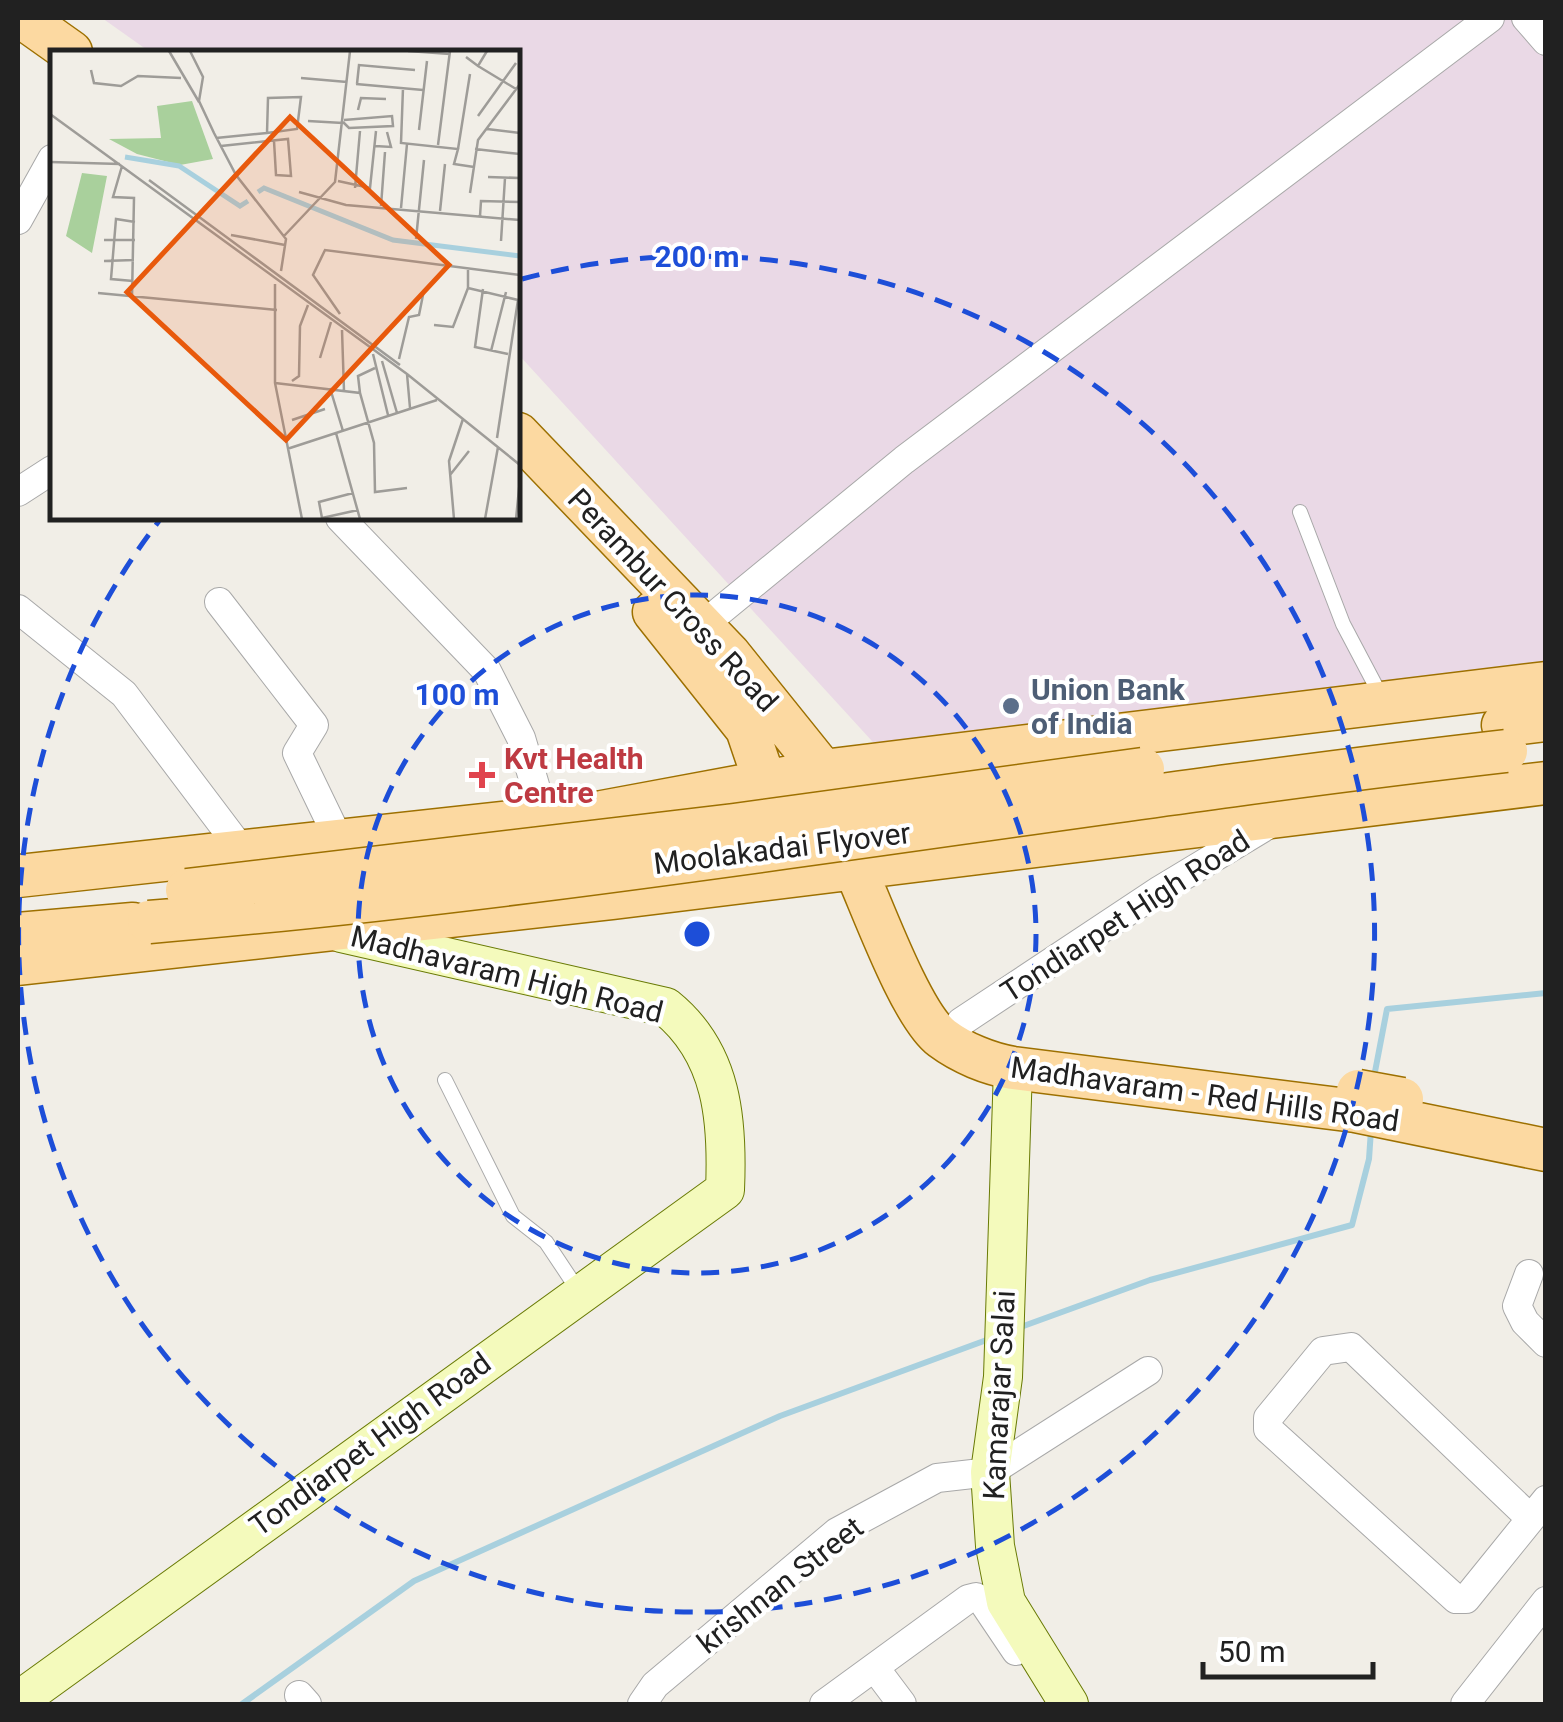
<svg xmlns="http://www.w3.org/2000/svg" width="1563" height="1722" viewBox="0 0 1563 1722" font-family="Roboto,sans-serif">
<style>
.industrial{fill:#ead9e6}
.lines{fill:none;stroke-linecap:round;stroke-linejoin:round}
.stream{stroke:#a8d0de;stroke-width:6}
.lane-casing{stroke:#a8a8a8;stroke-width:16}
.street-casing{stroke:#a8a8a8;stroke-width:30}
.secondary-casing{stroke:#697a05;stroke-width:40}
.primary-casing{stroke:#9d7000;stroke-width:45}
.lane{stroke:#fff;stroke-width:14}
.street{stroke:#fff;stroke-width:28}
.secondary{stroke:#f4fabc;stroke-width:38}
.primary{stroke:#fcd9a1;stroke-width:42}
.primary-bridge-casing{stroke:#9d7000;stroke-width:45;stroke-linecap:butt}
.primary-bridge{stroke:#fcd9a1;stroke-width:42}
.ring{fill:none;stroke:#1d4ed8;stroke-width:5;stroke-dasharray:18 12}
.service-dot{fill:#5c6f8a;stroke:#fff;stroke-width:4}
.health-dot{fill:#e0444e;stroke:#fff;stroke-width:4}
.labels{text-anchor:middle;dominant-baseline:central;stroke-width:8;stroke-linejoin:round;paint-order:stroke}
.street-label{font-size:30px;fill:#212121;stroke:#fff}
.service-label{font-size:30px;font-weight:bold;fill:#4e5e75;stroke:#fff;text-anchor:start}
.health-label{font-size:30px;font-weight:bold;fill:#be3a42;stroke:#fff;text-anchor:start}
.inset-river{fill:none;stroke:#a8d0de;stroke-width:5}
.inset-road{fill:none;stroke:#9e9c98;stroke-width:2.5}
.view{fill:#e8590c;fill-opacity:0.15;stroke:#e8590c;stroke-width:5}
.inset-edge{fill:none;stroke:#212121;stroke-width:5}
.centre{fill:#1d4ed8;stroke:#fff;stroke-width:5}
.ring-label{font-size:30px;text-anchor:middle;font-weight:bold;fill:#1d4ed8;stroke:#fff;stroke-width:8;stroke-linejoin:round;paint-order:stroke}
</style>
<rect width="100%" height="100%" fill="#f1eee7"/>
<path class="industrial" d="M102,18H1545V689L882,752L518,354V52H150Z"/>
<g class="lines">
<path class="stream" d="M1374,1077L1387,1009L1546,993
M1018,1328L1150,1280L1352,1225L1369,1159L1371,1130
M242,1704L414,1581L780,1416L992,1338"/>
<g class="lane-casing">
<path id="lane" d="M1300,512L1343,624L1381,696
M445,1080L513,1216L546,1242L580,1293"/>
</g>
<g class="street-casing">
<path id="street" d="M1526,18L1546,41
M18,220L52,159
M18,492L52,470
M340,518L487,671L521,738L545,819
M219,602L314,725L297,753L340,842
M18,609L124,694L244,853
M692,634L904,460L1490,18
M961,1022L1160,890L1271,823
M1529,1274L1517,1306L1525,1322L1546,1343
M1530,1518L1351,1347L1323,1351L1268,1418V1429L1456,1599H1466L1546,1500
M875,1668L902,1704
M299,1695L307,1704
M642,1704L655,1685L837,1532L937,1478L990,1472L1148,1371
M824,1704L968,1599L976,1597L983,1602L1016,1651
M1465,1704L1546,1601"/>
</g>
<g class="secondary-casing">
<path id="secondary" d="M1013,1068L1003,1377L990,1472L995,1546L1006,1602L1069,1704
M18,1701L725,1190C728,1121 723,1053 666,1007L341,933"/>
</g>
<g class="primary-casing">
<path id="primary" d="M23,18L71,52
M518,434L729,654L823,771
M654,612L747,729L765,782
M1503,725L1546,720
M854,866C872,906 911,1015 942,1038C962,1053 989,1064 1013,1068L1355,1111L1546,1150
M18,876L602,812L823,771L1546,683
M18,934L133,924
M18,964L613,898L1546,783"/>
</g>
<use href="#lane" class="lane"/>
<use href="#street" class="street"/>
<use href="#secondary" class="secondary"/>
<use href="#primary" class="primary"/>
<g class="primary-bridge-casing">
<path id="primary-bridge" d="M187,890L734,825L1143,769
M149,922C603,884 1053,803 1506,751
M1358,1091L1402,1099"/>
</g>
<use href="#primary-bridge" class="primary-bridge"/>
</g>
<g class="ring">
<circle cx="697" cy="934" r="339"/>
<path d="M522 279A678 678 0 1 1 159 521"/>
</g>
<circle class="service-dot" cx="1011" cy="706" r="10"/>
<path class="health-dot" d="M477 760h10v10h10v10h-10v10h-10v-10h-10v-10h10z"/>
<g class="labels">
<g class="street-label">
<text transform="translate(673 600) rotate(47)">Perambur Cross Road</text>
<text transform="translate(782 848) rotate(-7)">Moolakadai Flyover</text>
<text transform="translate(1125 916) rotate(-33)">Tondiarpet High Road</text>
<text transform="translate(507 974) rotate(14)">Madhavaram High Road</text>
<text transform="translate(1205 1094) rotate(8)">Madhavaram - Red Hills Road</text>
<text transform="translate(999 1395) rotate(-87)">Kamarajar Salai</text>
<text transform="translate(370 1444) rotate(-36)">Tondiarpet High Road</text>
<text transform="translate(780 1585) rotate(-38)">krishnan Street</text>
</g>
<g class="service-label">
<text x="1031" y="689">Union Bank<tspan x="1031" dy="34">of India</tspan></text>
</g>
<g class="health-label">
<text x="504" y="758">Kvt Health<tspan x="504" dy="34">Centre</tspan></text>
</g>
</g>
<g transform="translate(50 50)">
<rect width="470" height="470" fill="#f1eee7"/>
<path d="M142,51L163,109L130,115L87,104L59,89L111,88L107,56ZM32,123L57,126L42,203L16,186Z" fill="#a9d09c"/>
<path class="inset-river" d="M75,107L129,116L190,156L198,151M208,142L214,138L343,190L470,206"/>
<path class="inset-road" d="M119,1L149,52M140,1L153,27L149,51L164,83L186,125L236,189L231,221M358,1L400,4M416,7L428,16L437,1M428,16L466,39M41,20L44,33L71,36L88,26L131,28M251,28L297,32M306,34L373,40M307,34L309,15L365,20M353,38L351,93L408,99L404,114L424,117M308,60L311,48L336,49M0,64L357,324L470,415M428,66L466,13M258,71L293,73M293,72L299,78L343,76L342,66L294,70M437,79L470,83M369,80L377,11M166,88L217,83L247,79L251,47L218,48L217,83M388,95L400,1M171,96L238,89L241,126L226,125L224,91M325,96L341,97L337,82M408,99L420,24M425,99L470,104M0,112L70,114M72,116L63,147L84,148L82,247M438,127L470,128M99,130L350,315M288,131L320,138L326,81M305,138L310,81M249,142L296,155L470,170M420,143L428,90L470,34M331,156L335,102M351,158L357,94M390,161L395,114M430,166L431,151L470,152M181,185L235,195M234,186L285,132L300,1M366,189L374,110M54,190H85M451,191L455,128M54,211L84,210M83,231L61,229L66,169L85,172M225,234V333L252,469M418,238L468,250L447,388M433,239L425,297L458,304M48,243L227,260M290,264L263,225L275,200L470,225M384,275L403,277L418,238V218M292,280L294,341M441,301L456,242M323,304L338,365M270,308L281,272M349,309L359,267L369,265L374,240M332,311L347,363M357,324L360,358M242,331L249,326L250,276L258,255M225,333L310,343L324,393L325,442L357,438M280,338L293,381M310,343L308,326L325,318M242,370L275,359M286,383L310,469M237,399L387,350M400,425L419,401M303,443L269,452L272,468L308,460M404,469L399,411L413,369M435,469L448,397M466,469L470,429"/>
<path class="view" d="M240,67L399,215L236,390L77,242Z"/>
<rect width="470" height="470" class="inset-edge"/>
</g>
<circle cx="697" cy="934" r="15" class="centre"/>
<g class="ring-label">
<text x="697" y="267">200 m</text>
<text x="457" y="705">100 m</text>
</g>
<rect width="1563" height="1722" fill="none" stroke="#212121" stroke-width="40"/>
<path d="M1203 1662v15h170v-15" fill="none" stroke="#212121" stroke-width="5"/>
<text x="1218" y="1662" font-size="30" fill="#212121" stroke="#ffffff" stroke-width="8" paint-order="stroke">50 m</text>
</svg>
